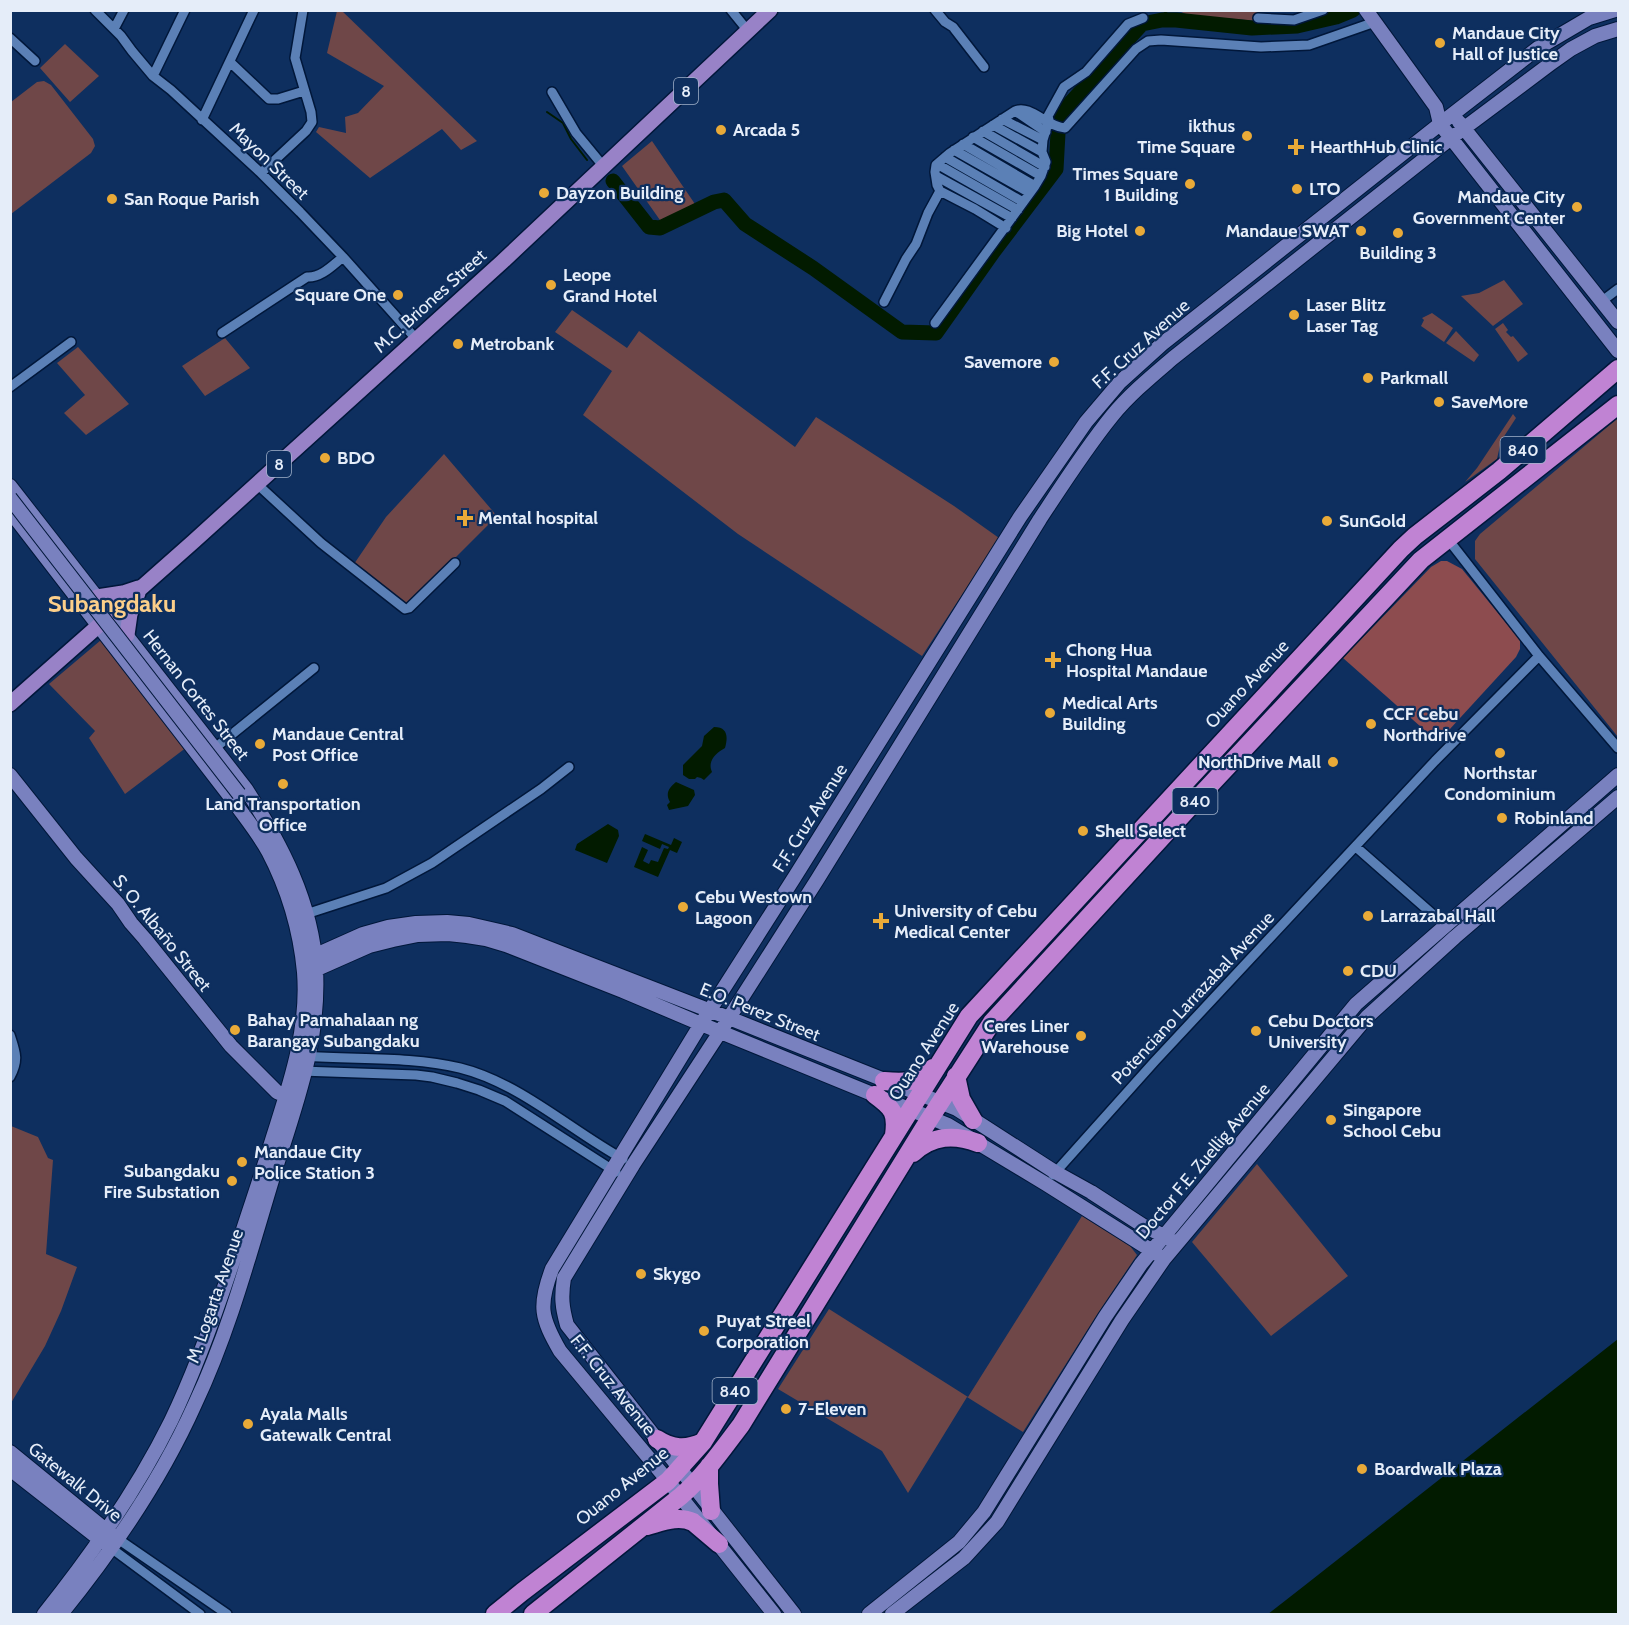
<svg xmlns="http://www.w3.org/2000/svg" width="1629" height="1625" viewBox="0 0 1629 1625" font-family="Cabin,sans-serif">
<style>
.green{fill:#6f4748}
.forest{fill:#8d4c4f}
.water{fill:#021b00}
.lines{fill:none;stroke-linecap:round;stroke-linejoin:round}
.stream{stroke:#021b00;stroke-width:2}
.river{stroke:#021b00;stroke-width:15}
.street-casing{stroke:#01173a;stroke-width:12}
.secondary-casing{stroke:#01173a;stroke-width:16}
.primary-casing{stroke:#01173a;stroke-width:18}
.highway-casing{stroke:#01173a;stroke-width:21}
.street{stroke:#5b80b6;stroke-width:9}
.secondary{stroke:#7981bf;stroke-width:14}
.primary{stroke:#9882c7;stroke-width:15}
.highway{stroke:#c083d3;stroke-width:18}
.secondary-bridge-casing{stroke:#01173a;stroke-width:16;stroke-linecap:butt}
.secondary-bridge{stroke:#7981bf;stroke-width:14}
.poi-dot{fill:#e9aa38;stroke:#0e2f5f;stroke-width:2}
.labels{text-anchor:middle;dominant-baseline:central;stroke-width:4.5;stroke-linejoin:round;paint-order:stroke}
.shield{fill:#0e2f5f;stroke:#a4b4cb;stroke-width:1.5}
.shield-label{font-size:16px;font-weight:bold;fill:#e5edf9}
.poi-label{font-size:18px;font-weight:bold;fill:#e5edf9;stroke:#0e2f5f;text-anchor:start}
.street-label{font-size:18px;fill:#e5edf9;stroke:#0e2f5f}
.district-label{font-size:24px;font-weight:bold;fill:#fccf8a;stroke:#0e2f5f}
</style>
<rect width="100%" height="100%" fill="#0e2f5f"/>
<path class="green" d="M1257,10L1259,13L1258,21L1188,15L1179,11Z
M337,11H342L477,141L461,150L442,129L370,178L316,132L319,127L346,133L345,117L358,113L384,86L327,53Z
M65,44L99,76L70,102L40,68Z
M44,81L51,85L93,139L95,146L91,153L11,214V102L37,82Z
M652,141L697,207L662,223L622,166Z
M1504,280L1523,304L1493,326L1461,296L1479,293Z
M572,310L627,348L639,331L795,447L816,417L954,506L999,538L922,656L738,534L583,415L612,371L555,332Z
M1432,313L1453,328L1444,342L1421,326L1424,320L1422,318Z
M1503,323L1508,330L1506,332L1511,337L1513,336L1528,354L1518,362L1495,329Z
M1456,331L1479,355L1474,362L1446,343Z
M225,338L250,368L205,396L182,366Z
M78,347L129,404L86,435L64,413L85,395L57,363Z
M1513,414L1516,418L1501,441L1497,459L1465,482L1477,468Z
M1618,418V737L1475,559V541L1480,534Z
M444,454L497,516L411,602L403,604L354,564L386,517Z
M101,640L187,747L125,794L89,738L95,731L49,684Z
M11,1126L38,1137L48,1158L53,1160L46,1254L77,1267L61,1311L45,1346L11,1403Z
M1257,1164L1348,1276L1271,1336L1192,1242Z
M1082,1216L1130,1246L1137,1255L1098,1313L1023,1432L967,1397L908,1493L882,1451L778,1389L829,1309L968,1397Z"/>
<path class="forest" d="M1441,561H1447L1462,569L1520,640V649L1516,657L1438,742L1343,658L1431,567Z"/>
<path class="water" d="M714,727C728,727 728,737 725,748C716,753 707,761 712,772L704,780L701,778L697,777L695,779H689L683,775V765L702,746L704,736Z
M676,782L694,790L695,795L688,806L669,810L667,805L670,802C665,793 669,788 676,782Z
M608,824L618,830L619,836L607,863L575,850L577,844Z
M645,834L671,845L674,838L682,842L677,853L670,850L658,877L634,867L642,847L648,850L643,861L649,864L651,860L658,862L664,848L668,849L669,847L662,844L660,849L642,841Z
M1618,1339V1614H1268L1304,1586Z"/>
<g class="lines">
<path class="stream" d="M1162,10L1176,20
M547,112L563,123L571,139L587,160"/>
<path class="river" d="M613,181L649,227L660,228L714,202L724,200L745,224L813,268L902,332L936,333L994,251L1056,169L1058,133L1063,111L1142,24L1162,20H1176L1252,28L1297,26L1336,17L1353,10"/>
<g class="street-casing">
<path id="street" d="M95,10L121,36L132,51L153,76L171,90L261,173L300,212L343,257L417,340
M731,10L748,31
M935,10L945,22L953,27L984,67
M1258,18L1294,20L1323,10
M114,29L124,10
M10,38L35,61
M230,62L269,99H278L304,91
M153,76L185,10
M552,92L576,133L604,167
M1015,111L1046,132
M1002,119L1043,140
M202,120L254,10
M993,125L1042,152
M983,131L1045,167
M973,137L1041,176
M963,144L1035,186
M954,150L1030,193
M945,157L1023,202
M937,164L1018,210
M261,173L306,131L312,122L311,112L295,58L303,10
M936,176L1012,218
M1006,228L975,209L940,191L937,185L935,172L936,165L950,153L1015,111C1030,104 1047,127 1065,128L1136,49L1148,41L1161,40L1261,47L1309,45L1375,22
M1602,301L1618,289
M884,302L906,259L916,244L928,213L940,191
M935,323L1035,186L1041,176L1046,162L1042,152L1043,140L1047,127L1050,124L1048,116L1064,87L1086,72L1128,24L1143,18
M222,333L307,277C321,278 333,265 343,257
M10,387L71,342
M257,484L321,543L405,609L409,608L455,563
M1447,538L1539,656L1618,748
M215,748L314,668
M1356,847L1446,926
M306,914L386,888L432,863L541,789L569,767
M10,1035C16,1053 19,1060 10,1077
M305,1056C356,1060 410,1056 460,1068C520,1083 570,1130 623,1159
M301,1071L416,1075L432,1077L457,1083L479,1090L505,1101L616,1172
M1053,1175L1155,1061L1435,761L1539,656
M118,1539L227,1614
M111,1548L200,1614"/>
</g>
<g class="secondary-casing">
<path id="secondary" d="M1366,10L1436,107L1440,124L1618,351
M1459,122L1618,322
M10,486L246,789C281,844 312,902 316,969C320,1043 295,1107 273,1177C250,1253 229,1332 195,1404C161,1480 113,1550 61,1614
M10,511L232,799C244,816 258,833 268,851C288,889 300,930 304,972C309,1036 286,1094 268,1153C258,1186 246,1219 236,1252C217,1310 197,1367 171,1421C137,1490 92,1554 44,1614
M10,775L76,858L118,904L131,923L145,939L231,1046L277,1092L293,1099
M307,959L363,934L388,927L416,923L447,922L469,924L512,934L729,1018L957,1109L1055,1172L1091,1192L1142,1225L1170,1239
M308,973L369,946L393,940L418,935L448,934L467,936L486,939L506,945L623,991L701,1024L948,1125L1046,1184L1157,1254
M10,1452L113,1536
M10,1469L107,1545
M774,1614L668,1481L560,1351C541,1318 538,1306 552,1269L701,1024L794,878L1020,517L1086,422L1120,382L1162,344L1440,124L1538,48L1589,18L1615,10
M794,1614L567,1325C562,1307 561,1297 564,1278L633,1165L720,1032L817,880L1040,519C1063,484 1086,448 1112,416C1130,394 1152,376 1173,358L1451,138L1550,64L1571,49L1595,36L1618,29
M869,1614L959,1542L984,1512L1105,1317L1141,1264L1356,1004L1618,775
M892,1614L964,1558L997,1522L1122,1320L1164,1259L1367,1017L1455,937L1618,797"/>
</g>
<g class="primary-casing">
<path id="primary" d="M97,597L123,593L138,588
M127,635L130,614L138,593
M10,704L193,542L502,262L770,10"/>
</g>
<g class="highway-casing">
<path id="highway" d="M956,1076L961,1099L973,1120
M884,1081C905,1083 916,1083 933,1068
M875,1095C893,1108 897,1113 894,1135
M913,1153C933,1135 954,1134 978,1143
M657,1439C672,1449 686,1450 703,1442
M709,1466V1484L711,1511
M647,1526C662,1522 678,1515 693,1522L719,1544
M495,1614L522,1592L668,1481L703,1442L969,1016L1401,549L1415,536L1499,471L1618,369
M533,1614L681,1496C704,1476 722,1450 741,1425L927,1123L992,1022L1198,798L1421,560L1618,405"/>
</g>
<use href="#street" class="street"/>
<use href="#secondary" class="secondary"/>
<use href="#primary" class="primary"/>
<use href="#highway" class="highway"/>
<g class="secondary-bridge-casing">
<path id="secondary-bridge" d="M10,498L239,794"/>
</g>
<use href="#secondary-bridge" class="secondary-bridge"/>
</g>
<g class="poi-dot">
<circle cx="1440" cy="43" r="6"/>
<circle cx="721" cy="130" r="6"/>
<circle cx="1247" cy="136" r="6"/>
<path d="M1293 138h6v6h6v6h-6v6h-6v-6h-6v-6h6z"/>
<circle cx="1190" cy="184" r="6"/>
<circle cx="1297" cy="189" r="6"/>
<circle cx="544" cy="193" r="6"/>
<circle cx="112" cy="199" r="6"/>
<circle cx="1577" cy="207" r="6"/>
<circle cx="1140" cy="231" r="6"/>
<circle cx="1361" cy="231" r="6"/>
<circle cx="1398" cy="233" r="6"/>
<circle cx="551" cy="285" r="6"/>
<circle cx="398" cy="295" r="6"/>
<circle cx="1294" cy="315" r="6"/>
<circle cx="458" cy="344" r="6"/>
<circle cx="1054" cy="362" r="6"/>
<circle cx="1368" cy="378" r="6"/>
<circle cx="1439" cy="402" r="6"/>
<circle cx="325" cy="458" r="6"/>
<path d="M462 509h6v6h6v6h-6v6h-6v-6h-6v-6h6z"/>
<circle cx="1327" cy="521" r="6"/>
<path d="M1050 651h6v6h6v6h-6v6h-6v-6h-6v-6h6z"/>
<circle cx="1050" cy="713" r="6"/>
<circle cx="1371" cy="724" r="6"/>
<circle cx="260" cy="744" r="6"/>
<circle cx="1500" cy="753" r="6"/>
<circle cx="1333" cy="762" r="6"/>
<circle cx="283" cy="784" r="6"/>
<circle cx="1502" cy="818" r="6"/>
<circle cx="1083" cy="831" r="6"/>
<circle cx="683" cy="907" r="6"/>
<circle cx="1368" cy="916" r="6"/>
<path d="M878 912h6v6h6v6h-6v6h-6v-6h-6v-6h6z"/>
<circle cx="1348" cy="971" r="6"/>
<circle cx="235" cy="1030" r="6"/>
<circle cx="1256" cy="1031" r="6"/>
<circle cx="1081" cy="1036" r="6"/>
<circle cx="1331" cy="1120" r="6"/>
<circle cx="242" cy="1162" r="6"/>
<circle cx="232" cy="1181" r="6"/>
<circle cx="641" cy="1274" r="6"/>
<circle cx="704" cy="1331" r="6"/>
<circle cx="786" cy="1409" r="6"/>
<circle cx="248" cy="1424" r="6"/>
<circle cx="1362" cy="1469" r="6"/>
</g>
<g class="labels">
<g class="shield">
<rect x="674" y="78" width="24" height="26" rx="4.5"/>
<rect x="1500.5" y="437" width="45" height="26" rx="4.5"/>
<rect x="267" y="451" width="24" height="26" rx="4.5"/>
<rect x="1172.5" y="788" width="45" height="26" rx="4.5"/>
<rect x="712.5" y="1378" width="45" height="26" rx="4.5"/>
</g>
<g class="shield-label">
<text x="686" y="91">8</text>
<text x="1523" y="450">840</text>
<text x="279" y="464">8</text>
<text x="1195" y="801">840</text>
<text x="735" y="1391">840</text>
</g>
<g class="poi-label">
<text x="1452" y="33">Mandaue City<tspan x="1452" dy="21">Hall of Justice</tspan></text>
<text x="1235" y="126" text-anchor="end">ikthus<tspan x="1235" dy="21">Time Square</tspan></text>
<text x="733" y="130">Arcada 5</text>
<text x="1310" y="147">HearthHub Clinic</text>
<text x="1178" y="174" text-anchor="end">Times Square<tspan x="1178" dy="21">1 Building</tspan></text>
<text x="1309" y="189">LTO</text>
<text x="556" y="193">Dayzon Building</text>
<text x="1565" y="197" text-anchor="end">Mandaue City<tspan x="1565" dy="21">Government Center</tspan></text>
<text x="124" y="199">San Roque Parish</text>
<text x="1128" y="231" text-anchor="end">Big Hotel</text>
<text x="1349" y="231" text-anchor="end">Mandaue SWAT</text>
<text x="1398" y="253" text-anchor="middle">Building 3</text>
<text x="563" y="275">Leope<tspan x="563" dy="21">Grand Hotel</tspan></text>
<text x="386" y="295" text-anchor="end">Square One</text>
<text x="1306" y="305">Laser Blitz<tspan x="1306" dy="21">Laser Tag</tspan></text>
<text x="470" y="344">Metrobank</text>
<text x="1042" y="362" text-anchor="end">Savemore</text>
<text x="1380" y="378">Parkmall</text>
<text x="1451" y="402">SaveMore</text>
<text x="337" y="458">BDO</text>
<text x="478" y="518">Mental hospital</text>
<text x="1339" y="521">SunGold</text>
<text x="1066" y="650">Chong Hua<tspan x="1066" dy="21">Hospital Mandaue</tspan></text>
<text x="1062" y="703">Medical Arts<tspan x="1062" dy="21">Building</tspan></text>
<text x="1383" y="714">CCF Cebu<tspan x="1383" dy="21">Northdrive</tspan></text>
<text x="272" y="734">Mandaue Central<tspan x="272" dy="21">Post Office</tspan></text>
<text x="1321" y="762" text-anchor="end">NorthDrive Mall</text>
<text x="1500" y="773" text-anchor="middle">Northstar<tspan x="1500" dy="21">Condominium</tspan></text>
<text x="283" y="804" text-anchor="middle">Land Transportation<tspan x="283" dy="21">Office</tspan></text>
<text x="1514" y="818">Robinland</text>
<text x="1095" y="831">Shell Select</text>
<text x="695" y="897">Cebu Westown<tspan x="695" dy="21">Lagoon</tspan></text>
<text x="894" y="911">University of Cebu<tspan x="894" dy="21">Medical Center</tspan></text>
<text x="1380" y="916">Larrazabal Hall</text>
<text x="1360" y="971">CDU</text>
<text x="247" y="1020">Bahay Pamahalaan ng<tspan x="247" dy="21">Barangay Subangdaku</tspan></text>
<text x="1268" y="1021">Cebu Doctors<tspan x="1268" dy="21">University</tspan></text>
<text x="1069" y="1026" text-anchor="end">Ceres Liner<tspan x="1069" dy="21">Warehouse</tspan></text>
<text x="1343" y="1110">Singapore<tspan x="1343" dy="21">School Cebu</tspan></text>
<text x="254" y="1152">Mandaue City<tspan x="254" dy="21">Police Station 3</tspan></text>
<text x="220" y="1171" text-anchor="end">Subangdaku<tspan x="220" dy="21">Fire Substation</tspan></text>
<text x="653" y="1274">Skygo</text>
<text x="716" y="1321">Puyat Streel<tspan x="716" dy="21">Corporation</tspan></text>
<text x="798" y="1409">7-Eleven</text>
<text x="260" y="1414">Ayala Malls<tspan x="260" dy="21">Gatewalk Central</tspan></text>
<text x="1374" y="1469">Boardwalk Plaza</text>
</g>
<g class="street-label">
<text transform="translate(269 161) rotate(44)">Mayon Street</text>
<text transform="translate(430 301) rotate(-42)">M.C. Briones Street</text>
<text transform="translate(1141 344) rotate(-42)">F.F. Cruz Avenue</text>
<text transform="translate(1247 684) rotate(-47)">Ouano Avenue</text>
<text transform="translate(196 695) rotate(52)">Hernan Cortes Street</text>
<text transform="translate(810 818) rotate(-58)">F.F. Cruz Avenue</text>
<text transform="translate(162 933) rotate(51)">S. O. Albaño Street</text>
<text transform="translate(1193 998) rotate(-47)">Potenciano Larrazabal Avenue</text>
<text transform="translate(760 1012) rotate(22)">E.O. Perez Street</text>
<text transform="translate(924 1051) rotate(-57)">Ouano Avenue</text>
<text transform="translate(1203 1161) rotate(-50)">Doctor F.E. Zuellig Avenue</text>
<text transform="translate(215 1296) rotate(-71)">M. Logarta Avenue</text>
<text transform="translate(613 1385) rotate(51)">F.F. Cruz Avenue</text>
<text transform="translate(75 1482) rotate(39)">Gatewalk Drive</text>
<text transform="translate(622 1486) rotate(-39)">Ouano Avenue</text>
</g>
<g class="district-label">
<text x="112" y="603">Subangdaku</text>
</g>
</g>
<rect width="1629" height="1625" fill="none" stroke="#e5edf9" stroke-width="24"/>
</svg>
